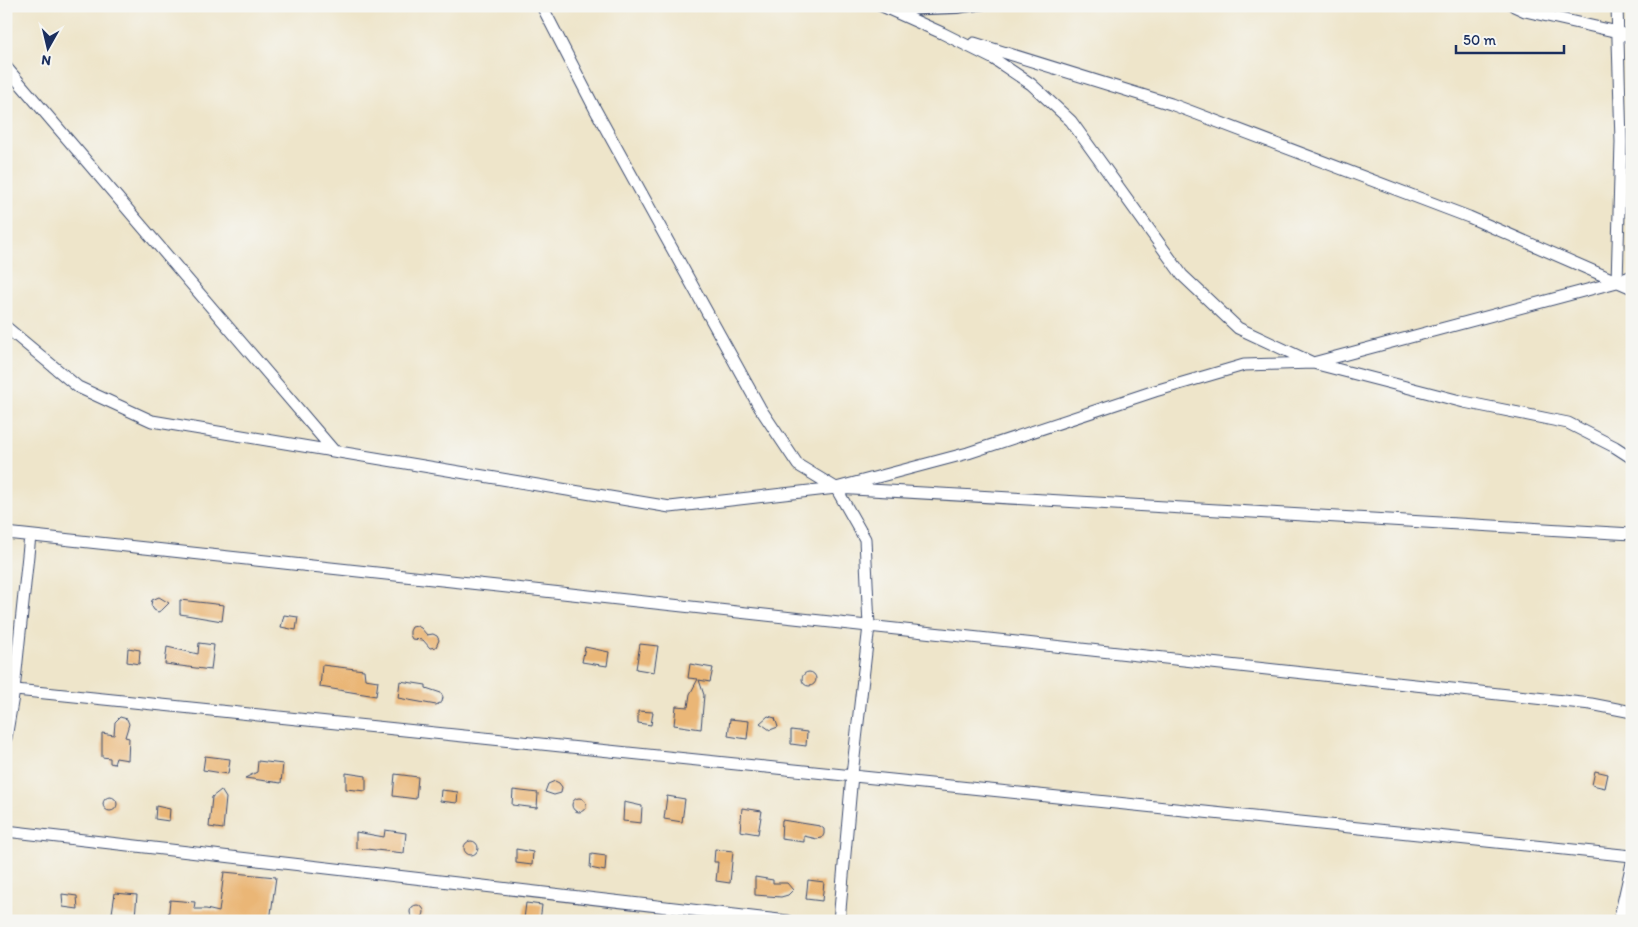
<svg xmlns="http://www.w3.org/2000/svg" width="1638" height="927" viewBox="0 0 1638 927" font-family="Itim,sans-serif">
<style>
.building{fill:#eab676}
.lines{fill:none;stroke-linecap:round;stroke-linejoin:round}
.service-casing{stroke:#3b4a6e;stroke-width:8}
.minor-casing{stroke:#3b4a6e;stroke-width:13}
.service{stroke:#fff;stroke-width:5.5}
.minor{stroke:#fff;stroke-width:11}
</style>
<rect width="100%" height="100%" fill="#f6f6f2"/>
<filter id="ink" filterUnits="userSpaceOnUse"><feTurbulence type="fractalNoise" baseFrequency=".02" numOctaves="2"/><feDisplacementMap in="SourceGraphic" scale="10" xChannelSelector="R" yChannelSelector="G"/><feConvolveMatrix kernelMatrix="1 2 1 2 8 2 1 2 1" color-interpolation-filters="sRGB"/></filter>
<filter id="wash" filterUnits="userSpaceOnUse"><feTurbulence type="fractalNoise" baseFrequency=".0096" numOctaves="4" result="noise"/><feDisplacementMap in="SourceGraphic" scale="20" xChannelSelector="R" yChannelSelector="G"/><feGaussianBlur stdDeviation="1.12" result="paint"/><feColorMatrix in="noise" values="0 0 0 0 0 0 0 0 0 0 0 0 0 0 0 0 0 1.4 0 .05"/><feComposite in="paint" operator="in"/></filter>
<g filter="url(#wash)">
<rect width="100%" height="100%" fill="#eee5ca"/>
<g id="blocks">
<path class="building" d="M159,597L169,603L162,610L158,612L154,610L151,605L152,600Z
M180,600L224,605L222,621L180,614Z
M284,615L298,617L296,630L281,627Z
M417,626L421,628L427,635L433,634L437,636L439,640L436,647L430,648L423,640L412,639L410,635V631L412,627Z
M199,643L214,645L211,670L165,664L167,647L198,654Z
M640,644L658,646L654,672L636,669Z
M585,647L609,652L607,666L582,662Z
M128,648L140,650L139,664L127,662Z
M690,664L713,668L710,682L699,680L704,695L701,729L674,725L676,706L688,707L690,694L698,679L688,678Z
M322,665L364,670L365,679L378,681L376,696L320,687Z
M802 679a7 7 0 1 1 14 0a7 7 0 1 1-14 0Z
M400,681L426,685V688L441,693L443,697L442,702L436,705L398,698Z
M638,711L653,712L651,725L638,723Z
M768,716L775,718L778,727L770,730L760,723Z
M120,717L127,719L129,724L125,737L129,738L128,760L116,758L114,764L110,763V758L102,757V733L114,735L115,722Z
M730,719L749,721L747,739L728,736Z
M791,730L807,732L806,746L791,744Z
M205,756L230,759L228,774L203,770Z
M258,761L283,764L281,783L245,778L257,772Z
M1595,771L1608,774L1605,788L1592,785Z
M346,773L366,776V791L346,789Z
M395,774L418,777L416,799L393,796Z
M555,781L559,783L562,787L561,793L554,795L545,792L548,784Z
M221,790L226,798L223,829L209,827L212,797Z
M441,790L458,792L457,803L440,801Z
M513,790L538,793L537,808L512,805Z
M667,796L685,799L682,822L664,819Z
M103 804a7 7 0 1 1 14 0a7 7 0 1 1-14 0Z
M572 805a7 7 0 1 1 14 0a7 7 0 1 1-14 0Z
M624,802L642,806L641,823L623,821Z
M156,806L170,809L169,821L155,819Z
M742,808L762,811L758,834L740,831Z
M782,820L820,826L824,829V834L822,838L817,839L804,836V842L781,839Z
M385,830L406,833L404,853L356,848V832L384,837Z
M464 848a7 7 0 1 1 14 0a7 7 0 1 1-14 0Z
M516,849L533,852L532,865L516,863Z
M715,849L733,851L730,883L716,881L718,862H714Z
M591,854L606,856L605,871L590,868Z
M224,872L276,877L270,921L168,920L170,900L195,902L194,909H206L219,912Z
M755,877L773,880V883H787L793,890L788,895L781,897L755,895Z
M808,880L824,882L822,901L806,899Z
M115,893L137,895L135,916L112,913Z
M62,894L77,896L78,909L63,907Z
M526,903L542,905L540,921L524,919Z
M410 912a7 7 0 1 1 14 0a7 7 0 1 1-14 0Z"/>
</g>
</g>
<g filter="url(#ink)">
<use href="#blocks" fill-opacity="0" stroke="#3b4a6e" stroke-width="1"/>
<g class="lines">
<g class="service-casing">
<path id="service" d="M902,12L957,10L985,6"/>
</g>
<g class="minor-casing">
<path id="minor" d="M542,6L595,109L760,408L798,465L836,488L1632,534
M882,6L942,33L994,59L1031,84L1071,121L1182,275L1238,328L1313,363L1464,402L1568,423L1615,447L1632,458
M1514,6L1525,11L1618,32L1632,37
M1617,6L1621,142L1617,282
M974,43L1171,104L1469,217L1632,288
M6,67L334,451
M6,327L78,387L152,421L670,507L836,488L968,453L1155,391L1244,365L1313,363L1617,282L1632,276
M836,488L865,539L869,626L852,775L839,921
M6,533L1591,704L1632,712
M6,689L1632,856
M6,738L14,690L30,536
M6,831L788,921
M1619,921L1632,863"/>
</g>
<use href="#service" class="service"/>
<use href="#minor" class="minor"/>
</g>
</g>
<rect width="1638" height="927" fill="none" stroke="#f6f6f2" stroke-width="25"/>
<g transform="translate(48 48) rotate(188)" stroke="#f6f6f2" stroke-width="4" paint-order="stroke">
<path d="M0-4L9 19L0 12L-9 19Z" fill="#1b2f5e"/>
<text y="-8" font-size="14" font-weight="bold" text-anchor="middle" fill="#1b2f5e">N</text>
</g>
<path d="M1456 45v8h108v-8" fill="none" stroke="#1b2f5e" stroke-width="2.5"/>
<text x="1463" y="45" font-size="15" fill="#1b2f5e" stroke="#f6f6f2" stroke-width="4" paint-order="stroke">50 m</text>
</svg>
